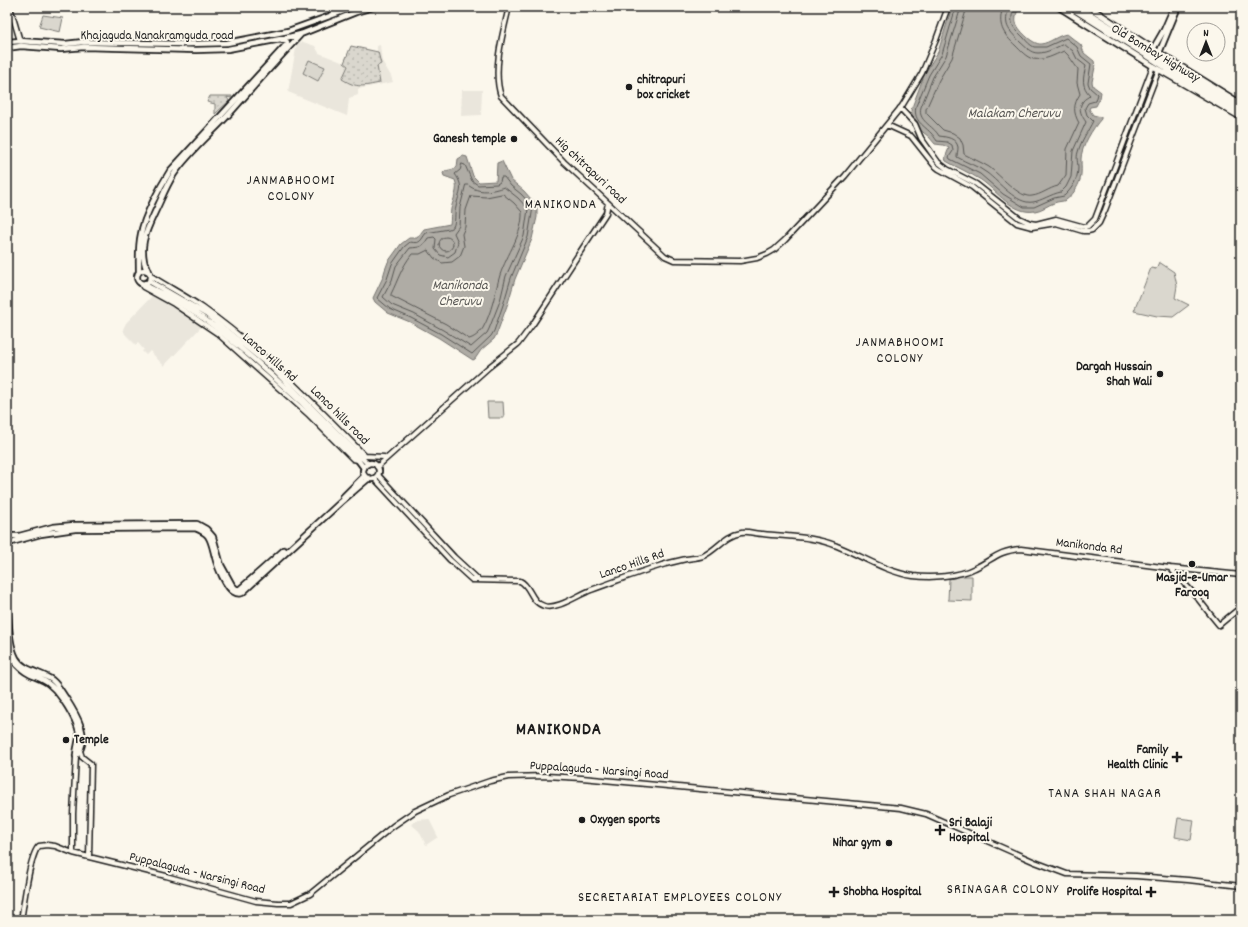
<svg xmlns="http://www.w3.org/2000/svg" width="1248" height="927" viewBox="0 0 1248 927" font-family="Dekko,sans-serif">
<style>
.built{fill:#eae6dc}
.grass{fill:url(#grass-dots);stroke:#7b7a75}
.green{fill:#dad7ce;stroke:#7b7a75}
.water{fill:#afaca5;stroke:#74726e}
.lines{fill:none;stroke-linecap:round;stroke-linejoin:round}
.shore{stroke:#575653;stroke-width:1}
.tertiary-casing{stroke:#1c1c1c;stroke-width:7}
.secondary-casing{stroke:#1c1c1c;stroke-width:8}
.primary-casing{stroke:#1c1c1c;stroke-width:8}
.tertiary{stroke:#fbf7ec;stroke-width:4}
.secondary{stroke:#fbf7ec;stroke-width:4.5}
.primary{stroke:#fbf7ec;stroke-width:5}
.poi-dot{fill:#1c1c1c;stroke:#fbf7ec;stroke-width:1.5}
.labels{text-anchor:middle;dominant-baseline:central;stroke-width:4;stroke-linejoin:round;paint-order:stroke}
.street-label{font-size:13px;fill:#1c1c1c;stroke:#fbf7ec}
.poi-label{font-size:13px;font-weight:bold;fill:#1c1c1c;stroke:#fbf7ec;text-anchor:start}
.water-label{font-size:14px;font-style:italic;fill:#575653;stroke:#fbf7ec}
.neighbourhood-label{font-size:14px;letter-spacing:1px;fill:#1c1c1c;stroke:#fbf7ec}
.district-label{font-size:17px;font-weight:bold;letter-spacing:1px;fill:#1c1c1c;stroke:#fbf7ec}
</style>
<defs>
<pattern id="grass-dots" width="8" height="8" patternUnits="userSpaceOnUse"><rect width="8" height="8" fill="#dad7ce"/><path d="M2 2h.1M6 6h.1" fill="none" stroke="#bab8b0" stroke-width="1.8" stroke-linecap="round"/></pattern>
</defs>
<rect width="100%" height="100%" fill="#fbf7ec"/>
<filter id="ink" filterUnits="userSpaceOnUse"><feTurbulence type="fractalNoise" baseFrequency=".025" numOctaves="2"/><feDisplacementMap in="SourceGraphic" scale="8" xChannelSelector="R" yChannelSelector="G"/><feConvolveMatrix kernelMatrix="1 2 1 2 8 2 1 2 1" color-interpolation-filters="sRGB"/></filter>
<g filter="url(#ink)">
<path class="built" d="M303,42L315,46L319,53L344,63L351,46L377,52V46L380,45L382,61L391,76L393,82L358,89V95L349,98L347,116L288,92L297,43Z
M462,90H482L481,115L461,116Z
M153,295L203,325L164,366L150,351L146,355L142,351L144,350L138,343L136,345L125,334L123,329L126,323Z
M429,819L438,837L426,845L419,831L411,824L418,820Z"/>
<path class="grass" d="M351,46L378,52L381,64L377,66L380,83C363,86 358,89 342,79L348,66L344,63Z
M210,96H232L231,98L227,97L229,101L215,114V104L207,102Z"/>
<path class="green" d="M43,15L63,18L60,32L39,27Z
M309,60L325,67L318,81L303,73Z
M1159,262L1174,272L1177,286L1175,298L1189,305L1173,317L1157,316L1134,311L1151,268L1156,269Z
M487,402H503L504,418H488Z
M962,576H972V601L948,600L949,579Z
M1178,818L1194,820L1191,840L1175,837Z"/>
<path class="water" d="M952,7H1019C1017,12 1015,17 1016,22C1017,29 1033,45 1041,44C1050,43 1058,35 1067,34L1081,45L1084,53L1094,61L1095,67L1092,82L1093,86L1101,92L1100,98L1096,106L1090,107L1089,109L1093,115L1101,117V119C1093,128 1081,147 1081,159C1081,166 1082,173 1080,180C1078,187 1072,196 1066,200C1062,202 1058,201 1054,203C1048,205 1042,210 1035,211C1013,215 997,191 981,180C970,173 958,168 946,161L945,158L949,148L943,145L935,144L929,137L918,128L913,121L911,110L925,73L938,52Z
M463,156L467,157L473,176L479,182L496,181L497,163L502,161L511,180L524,191L531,199L536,203L537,206V217L532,239L515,279L508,303L497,333L494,339L481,350L475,359L473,360L439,338L410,322L388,313L375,302L373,298L383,277L385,270L388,262L401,244L409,238H417L424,229L450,224C451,219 450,214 451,209C453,199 459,190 455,180L444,176L443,173C446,169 453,171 457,167L458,159Z"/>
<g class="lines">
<path class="shore" d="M956,7L942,54L929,75L916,106C913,120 922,124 931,133C933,135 935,138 937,141L947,142L952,145L953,151L949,157L950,159L980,174L1003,194L1024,207H1034L1054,198L1064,196C1072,189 1078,179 1078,168C1078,163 1076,158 1078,152C1081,141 1088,131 1093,121L1087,115L1085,108L1088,103L1095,101L1097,94L1090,88L1088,83L1091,64L1081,56L1077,47L1066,38L1046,47H1034C1030,45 1027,42 1024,38C1012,26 1009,25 1014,7
M961,7L946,56L933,77L921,107C917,121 933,125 939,136C947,137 956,138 958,147C958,151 957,154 957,157C967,163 978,166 987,173C999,182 1017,205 1033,202C1041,201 1051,194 1061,192L1066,187L1071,177L1073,151L1086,122C1082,116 1077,109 1083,101C1085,98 1088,98 1090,95C1081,86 1083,78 1086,66L1077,59L1073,51L1064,44C1056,47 1048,53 1038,53C1030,53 1026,47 1020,42C1008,29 1003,26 1009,7
M967,7L952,58L939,80L926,109V113L943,130L953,133L960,138L963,145L964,154C973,159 981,162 989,167C999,174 1020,199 1032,196C1041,195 1049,188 1058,186L1066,175L1067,149L1079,123C1073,112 1073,105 1080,94L1077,83L1078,69C1073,63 1070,56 1064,51C1054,55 1045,61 1033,59C1026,57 1021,51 1016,46C1003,34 997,25 1003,7
M462,164L465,165L472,181L478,185L497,184L500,182L501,177H504L511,186L521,194L533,207L528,237L511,278L504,302L494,331L491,336L472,354L441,334L411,318L390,309L377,298L387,279L392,264L404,247L410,242C421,244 420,241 426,233L449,229L453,227C456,221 454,214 456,207C459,192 465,188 455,174L460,170Z
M466,185H468C479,194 492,191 504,187L518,198L528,209L524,236L506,276L500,301L489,329L487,333L471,347L443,330L414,314L392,305L383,297L392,280L396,266L410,248C420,247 422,248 428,238L434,237L436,239L435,249L440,255L448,257L455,252L458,242L454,233L459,226L460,208Z
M503,194L514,203L522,212C523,234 507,254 500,275C495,292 492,312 483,328C480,333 474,338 469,339L446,324L391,296V294C398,280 401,268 412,254H420L428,250L434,258L442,263L452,262L460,256L464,246L462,234L465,227L466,210L471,196L486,197Z
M439 244a7 7 0 1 1 14 0a7 7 0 1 1-14 0Z"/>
<g class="tertiary-casing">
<path id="tertiary" d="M10,7L20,41
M509,7C503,32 492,71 501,96L564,162L665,256L674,260L740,261L757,258L767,254L774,250L785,240L845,176L902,106L922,73L936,40L948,7
M331,15L334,7
M900,108L915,124L921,138L938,162L947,169L976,184L1019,218L1030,223L1036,224L1056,219L1085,227L1088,226L1095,219L1153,66
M887,125L911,136L934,165L939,169L972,187L1017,223L1032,227L1056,223L1083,231H1088L1092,230L1099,223L1105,210L1159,69
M147,265L150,273
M151,276C168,287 186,296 203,308C262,350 315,404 365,456L384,457
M141,283L143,287L174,304L217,333L309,415L353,459L358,460
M377,467L489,367L518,344L533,324L584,246L606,213L608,203
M378,475L454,557L479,580
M374,478L450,560L472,580L520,581C531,586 530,602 544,606C557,610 578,595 591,590C614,582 636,573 659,566C668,563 677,561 686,559C692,558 698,558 703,556C717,550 726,534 742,532C748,531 756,534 763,534C787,537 814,536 837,546C862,556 886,572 913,576C931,578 958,577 975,568C994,559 997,551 1021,549L1170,568L1241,575
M1170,568L1196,596L1210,614L1219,625L1241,607
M77,750L80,751L82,757L91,764L89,857
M73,853V814L76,756
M21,920C24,905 29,855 39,846L47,845L55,846L73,853L166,876L256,901L278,903H291L310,894L393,826L415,811L449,795L490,781L508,777L546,776L582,778L901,808L926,814L1035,862L1067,874L1136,876L1188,880L1241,886"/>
</g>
<g class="secondary-casing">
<path id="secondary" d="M7,42L20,41L65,44L83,42L187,44L227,43L288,31L355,7
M7,48L21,46L61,49L84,47L196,50L228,49L281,39L301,34L356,12L373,7
M1153,49L1164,30L1174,7
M1159,53L1178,7
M137 277a7 7 0 1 1 14 0a7 7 0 1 1-14 0Z
M147,271C138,248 145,233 155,212C161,200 166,186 174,174C189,152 212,133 230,113C253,87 277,60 301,34
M139,272C139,259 138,247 141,234C144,216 160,187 170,171L287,44V42L282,40
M149,281L206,314L271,367L368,464
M145,283L147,286L176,301L203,318L219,330L256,361L300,401L358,460L364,468
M363 471a8 8 0 1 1 16 0a8 8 0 1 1-16 0Z
M343,497L364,476
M7,536H19L53,527L74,525L197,524L206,529L213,537L221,565L232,585L237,590L240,589L284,550
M7,545L12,542L41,534L75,529L195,528C200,530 205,532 208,536C212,542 213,550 215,557C217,566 226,588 234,592C237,594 239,594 242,593L341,502L369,478
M7,601C9,618 8,643 16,658C23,671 41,672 52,680C58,685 61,691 65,697C76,714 92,738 76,756
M7,639C9,656 15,667 31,675C38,678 45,680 50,685C61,694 76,718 79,732C80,740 76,748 76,756"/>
</g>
<g class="primary-casing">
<path id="primary" d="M1059,7L1153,66L1241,117
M1070,7L1195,86L1241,112
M1079,7L1194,80L1241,108
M1089,7L1164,56L1241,104"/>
</g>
<use href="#tertiary" class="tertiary"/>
<use href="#secondary" class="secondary"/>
<use href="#primary" class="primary"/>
</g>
</g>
<g class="poi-dot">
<circle cx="629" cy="87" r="4"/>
<circle cx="514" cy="139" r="4"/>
<circle cx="1160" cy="374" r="4"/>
<circle cx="1192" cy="564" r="4"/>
<circle cx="66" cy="740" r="4"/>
<path d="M1175 751h4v4h4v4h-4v4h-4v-4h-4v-4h4z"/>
<circle cx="582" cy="820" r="4"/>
<path d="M938 824h4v4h4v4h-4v4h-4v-4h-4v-4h4z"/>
<circle cx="889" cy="843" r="4"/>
<path d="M832 886h4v4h4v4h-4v4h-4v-4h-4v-4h4z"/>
<path d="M1149 886h4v4h4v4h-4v4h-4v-4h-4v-4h4z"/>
</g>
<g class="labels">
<g class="street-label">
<text x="157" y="36">Khajaguda Nanakramguda road</text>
<text transform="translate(1155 54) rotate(31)">Old Bombay Highway</text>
<text transform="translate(590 171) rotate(43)">Hig chitrapuri road</text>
<text transform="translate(269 358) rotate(41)">Lanco Hills Rd</text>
<text transform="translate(339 416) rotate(45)">Lanco hills road</text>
<text transform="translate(1089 547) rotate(7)">Manikonda Rd</text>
<text transform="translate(632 565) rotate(-19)">Lanco Hills Rd</text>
<text transform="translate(599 771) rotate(4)">Puppalaguda - Narsingi Road</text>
<text transform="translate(197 874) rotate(14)">Puppalaguda - Narsingi Road</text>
</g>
<g class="poi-label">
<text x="637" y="80">chitrapuri<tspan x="637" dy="15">box cricket</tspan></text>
<text x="506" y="139" text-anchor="end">Ganesh temple</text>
<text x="1152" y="367" text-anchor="end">Dargah Hussain<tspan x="1152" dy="15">Shah Wali</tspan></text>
<text x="1192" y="578" text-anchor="middle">Masjid-e-Umar<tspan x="1192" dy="15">Farooq</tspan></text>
<text x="74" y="740">Temple</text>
<text x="1168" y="750" text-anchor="end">Family<tspan x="1168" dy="15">Health Clinic</tspan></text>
<text x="590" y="820">Oxygen sports</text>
<text x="949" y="823">Sri Balaji<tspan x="949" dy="15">Hospital</tspan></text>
<text x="881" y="843" text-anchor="end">Nihar gym</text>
<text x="843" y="892">Shobha Hospital</text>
<text x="1142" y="892" text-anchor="end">Prolife Hospital</text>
</g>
<g class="water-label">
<text x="1014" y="114">Malakam Cheruvu</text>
<text x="460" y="286">Manikonda<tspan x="460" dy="16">Cheruvu</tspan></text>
</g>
<g class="neighbourhood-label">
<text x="291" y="181">JANMABHOOMI<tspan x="291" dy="16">COLONY</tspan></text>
<text x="561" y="205">MANIKONDA</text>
<text x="900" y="343">JANMABHOOMI<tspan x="900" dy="16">COLONY</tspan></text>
<text x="1105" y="794">TANA SHAH NAGAR</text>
<text x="1003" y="890">SRINAGAR COLONY</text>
<text x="680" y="898">SECRETARIAT EMPLOYEES COLONY</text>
</g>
<g class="district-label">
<text x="559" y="731">MANIKONDA</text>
</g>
</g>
<rect width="1248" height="927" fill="none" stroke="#fbf7ec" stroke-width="24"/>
<rect x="12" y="12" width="1224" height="903" fill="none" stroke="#1c1c1c" stroke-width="1.5" filter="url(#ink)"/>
<g transform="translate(1206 42)"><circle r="19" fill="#fbf7ec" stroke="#a29f99"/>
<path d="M0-3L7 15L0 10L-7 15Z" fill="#1c1c1c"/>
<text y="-6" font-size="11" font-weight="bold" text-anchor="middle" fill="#1c1c1c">N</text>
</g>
</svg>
